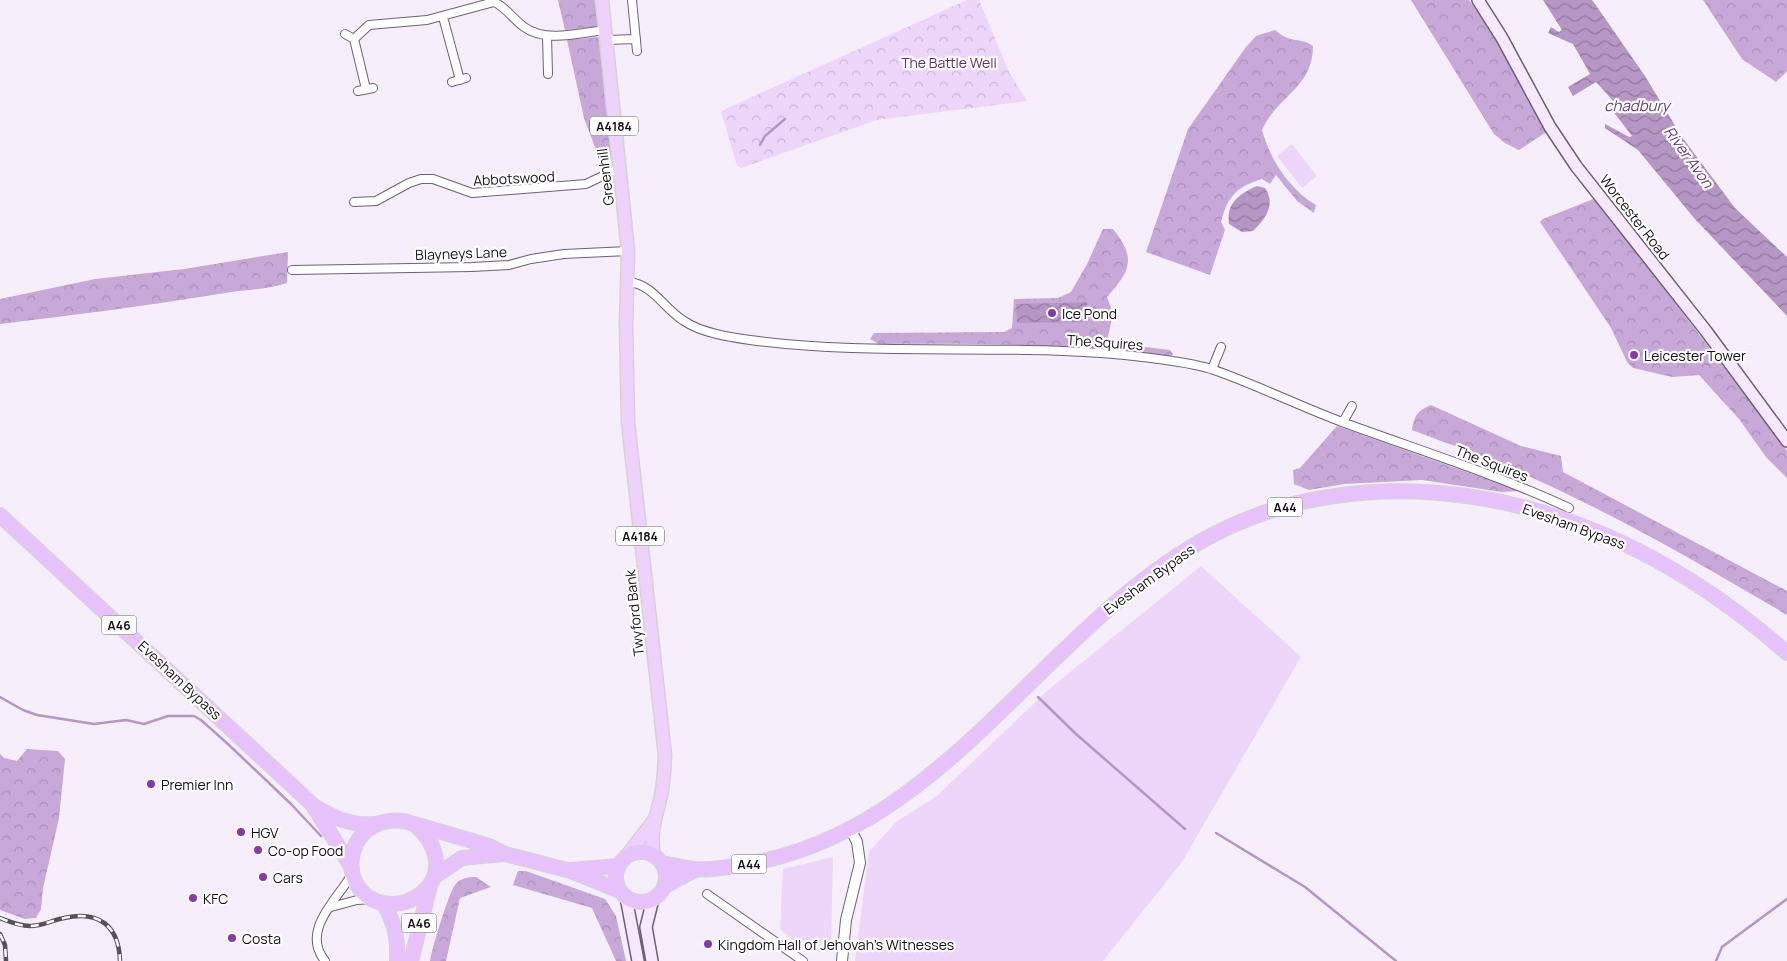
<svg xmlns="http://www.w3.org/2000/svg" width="1787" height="961" viewBox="0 0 1787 961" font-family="Manrope,sans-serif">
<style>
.grass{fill:#eed6fb}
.forest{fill:url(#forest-crowns)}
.park{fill:url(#park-crowns)}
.water{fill:url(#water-waves)}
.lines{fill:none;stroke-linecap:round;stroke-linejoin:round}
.stream{stroke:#b596c5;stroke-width:2.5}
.minor-casing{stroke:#6e6175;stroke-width:10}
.tertiary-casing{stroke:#6e6175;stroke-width:12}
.secondary-casing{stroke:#6e6175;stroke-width:14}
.primary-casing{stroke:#d5d4d5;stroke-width:15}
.trunk-casing{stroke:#d5d4d5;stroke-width:16}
.minor{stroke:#fff;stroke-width:8}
.tertiary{stroke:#fff;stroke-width:10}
.secondary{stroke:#f7e8fe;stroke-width:11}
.primary{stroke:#eed1fd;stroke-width:12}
.trunk{stroke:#e8c2fc;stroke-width:14}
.rail-casing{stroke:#58515a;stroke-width:4.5}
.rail{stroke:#fff;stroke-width:2.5;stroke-dasharray:8;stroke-linecap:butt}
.poi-dot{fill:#8739a9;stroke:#fff;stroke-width:2}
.labels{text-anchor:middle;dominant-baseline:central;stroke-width:4.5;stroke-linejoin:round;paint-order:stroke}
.shield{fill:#fff;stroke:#5a565b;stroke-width:1}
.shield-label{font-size:12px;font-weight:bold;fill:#130e15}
.park-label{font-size:14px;fill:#5c336f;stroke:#fff}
.street-label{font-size:14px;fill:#130e15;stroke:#fff}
.poi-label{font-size:14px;fill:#130e15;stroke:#fff;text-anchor:start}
.water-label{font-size:15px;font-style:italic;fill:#653d79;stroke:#fff}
</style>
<defs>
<pattern id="forest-crowns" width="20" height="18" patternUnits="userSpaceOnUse" patternTransform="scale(1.25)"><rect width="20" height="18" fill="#c7a8d8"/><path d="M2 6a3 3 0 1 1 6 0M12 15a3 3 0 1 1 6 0" fill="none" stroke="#aa8fb8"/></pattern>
<pattern id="park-crowns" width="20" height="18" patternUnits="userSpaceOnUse" patternTransform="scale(1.25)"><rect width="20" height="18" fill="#eed6fb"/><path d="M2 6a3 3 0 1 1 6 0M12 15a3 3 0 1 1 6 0" fill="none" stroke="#cbb6d6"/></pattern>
<pattern id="water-waves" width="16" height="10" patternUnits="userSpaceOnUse" patternTransform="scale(1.25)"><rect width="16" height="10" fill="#b596c5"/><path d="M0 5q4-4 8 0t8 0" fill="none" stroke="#92799f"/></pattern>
</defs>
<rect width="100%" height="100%" fill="#f7eefc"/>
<path class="grass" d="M1292,144L1317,176L1302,188L1277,156Z
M1201,566L1301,657L1182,862L1103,961H855L869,852L896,822L937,796L1048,690Z
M833,857L831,946L824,952L805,950L780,929L783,869Z"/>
<path class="forest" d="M558,0H597L600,26L565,30Z
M1411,0H1469L1497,39L1548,131L1519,150L1505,143L1494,134Z
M1703,0H1787V71L1776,82L1742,59Z
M1275,30C1292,45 1299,36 1313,46C1313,88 1277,96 1262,130C1270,159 1289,189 1316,205L1314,213L1297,201L1276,175L1270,184L1262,179C1237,187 1228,195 1221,222L1225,230L1210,275L1146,252L1188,129L1246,47L1256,36Z
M600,37L613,153L611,160L606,164L601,163L584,118L567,40Z
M1596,198L1785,448L1787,451V478L1766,457L1739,419L1699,375L1672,377L1633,368L1627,362L1611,328L1540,222L1543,219Z
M1103,229H1113C1137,259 1130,271 1107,297L1113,313L1108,337L1112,343L1170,350L1173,354L1170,357C1073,344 976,343 879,344L870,339L874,333L1004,332L1012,328L1014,299L1058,298L1071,292L1087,264Z
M288,252L287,283C266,290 241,290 219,294C146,306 73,315 0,324V299L95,279L184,269Z
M1431,405L1521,446L1561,456L1563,472L1787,591V615C1701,564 1614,514 1522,473C1486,457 1449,444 1412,430C1414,416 1418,410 1431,405Z
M1337,426L1520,491L1502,492L1422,480L1344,484L1309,490L1294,484L1293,470L1300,468Z
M27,749L58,751L65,759L59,818L43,888L41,909L36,918L25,919L0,910V754L4,758L17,761Z
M518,871H526L605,899L616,916L626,961H616L592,908L513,885Z
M476,877L491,887L460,898L446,961H430C432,948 448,895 455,885C460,878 468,877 476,877Z"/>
<path class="park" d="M967,0H979L1009,72L1027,101L877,120L741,168L737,166L721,111Z"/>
<path class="water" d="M1543,0H1592L1595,4L1645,76L1682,137L1735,208L1787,257V316L1694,218L1638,150L1605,128V124L1629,137L1632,136L1609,106L1614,102L1596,82L1573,96L1568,87L1590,74L1573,44L1548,33L1551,27L1559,32L1562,30Z
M1257,186L1265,188C1276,204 1266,219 1253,231L1242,232L1229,224C1226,203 1239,194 1257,186Z
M1087,302V322L1017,323L1016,304Z"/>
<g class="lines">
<path class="stream" d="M760,145L765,136L785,119
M0,697L23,710L37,715L94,724L126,720L144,724L168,716H194L201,720L229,745L291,804L321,836
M1038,697L1076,734L1185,829
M1216,833L1305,887L1396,961
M1716,961L1722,947L1787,899"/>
<g class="minor-casing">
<path id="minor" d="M632,0L637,51
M443,17L460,80
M345,34L354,39
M547,36L548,74
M606,40L636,39
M452,82L466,78
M366,89L354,39L369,25L427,20L494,2C506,7 513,19 524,27C546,43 579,33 605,30
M358,91L373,88
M354,202L376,201L409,183L421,179H433L472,193L586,184L619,168
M292,270L472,267L509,265L531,259L564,254L628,251
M629,282C654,285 663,308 684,321C702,333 729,337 750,340C883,358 1018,341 1151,358C1172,361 1194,363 1214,370C1257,385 1299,406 1342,422C1418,450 1496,474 1569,508
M1212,369L1221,347
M1343,422L1352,406
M707,894L803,961
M331,907L357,900L372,899
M325,961C300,930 338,899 352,874"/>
</g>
<g class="tertiary-casing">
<path id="tertiary" d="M842,961L846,920L860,863L857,842L850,828"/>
</g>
<g class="secondary-casing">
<path id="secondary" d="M1478,0L1502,38L1550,127L1576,166L1706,331L1787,441
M626,897L638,961
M652,961L646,927L653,899"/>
</g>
<g class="primary-casing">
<path id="primary" d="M602,0L628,251L626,326L628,422L665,755C664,770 664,785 660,800C655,819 650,835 654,855
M625,858L654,820"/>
</g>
<g class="trunk-casing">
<path id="trunk" d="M0,515L314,806C334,818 351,826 375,824
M314,807L352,868
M415,825C436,842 446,872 423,892C414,900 403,904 391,904C334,902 339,814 404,821L489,846L505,854L571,871L620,891
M616 877a25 25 0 1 1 50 0a25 25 0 1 1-50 0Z
M662,863C673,865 683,868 694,869C712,871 734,866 752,863C942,829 1040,635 1198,543C1278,496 1375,483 1467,496C1588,513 1696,573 1787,653
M572,870L618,866
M435,876L462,858L504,854
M665,886L697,869
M383,903C395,922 398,939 397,961
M411,961L430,886"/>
</g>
<use href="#minor" class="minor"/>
<use href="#tertiary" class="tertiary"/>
<use href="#secondary" class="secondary"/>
<use href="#primary" class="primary"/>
<use href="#trunk" class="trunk"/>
<g class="rail-casing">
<path id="rail" d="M0,918C10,922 19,926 30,926C42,926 53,920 64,918C99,910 119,926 120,961
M0,934L5,945L6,961"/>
</g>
<use href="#rail" class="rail"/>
</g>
<g class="poi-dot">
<circle cx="1052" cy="313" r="5"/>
<circle cx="1634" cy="355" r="5"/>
<circle cx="151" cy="784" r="5"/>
<circle cx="241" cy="832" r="5"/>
<circle cx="258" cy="850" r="5"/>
<circle cx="263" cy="877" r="5"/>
<circle cx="193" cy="898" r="5"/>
<circle cx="232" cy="938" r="5"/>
<circle cx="708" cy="944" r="5"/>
</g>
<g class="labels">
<g class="shield">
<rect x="590" y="116.5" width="48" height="19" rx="4"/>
<rect x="1267.5" y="497.5" width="35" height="19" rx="4"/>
<rect x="616" y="526.5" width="48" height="19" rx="4"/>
<rect x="101.5" y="615.5" width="35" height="19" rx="4"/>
<rect x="731.5" y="854.5" width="35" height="19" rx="4"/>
<rect x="401.5" y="913.5" width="35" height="19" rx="4"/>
</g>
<g class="shield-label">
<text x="614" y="126">A4184</text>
<text x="1285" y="507">A44</text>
<text x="640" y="536">A4184</text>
<text x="119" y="625">A46</text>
<text x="749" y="864">A44</text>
<text x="419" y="923">A46</text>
</g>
<g class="park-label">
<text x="949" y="62">The Battle Well</text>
</g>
<g class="street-label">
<text transform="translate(605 177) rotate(-97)">Greenhill</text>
<text transform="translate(514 178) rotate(-3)">Abbotswood</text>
<text transform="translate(1635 217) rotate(52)">Worcester Road</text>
<text transform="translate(461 253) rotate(-2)">Blayneys Lane</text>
<text transform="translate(1105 342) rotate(4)">The Squires</text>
<text transform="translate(1492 463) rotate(21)">The Squires</text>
<text transform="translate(1574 526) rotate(20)">Evesham Bypass</text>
<text transform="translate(1149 579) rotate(-36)">Evesham Bypass</text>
<text transform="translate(634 613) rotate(-96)">Twyford Bank</text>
<text transform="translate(180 680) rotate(43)">Evesham Bypass</text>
</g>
<g class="poi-label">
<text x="1062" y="313">Ice Pond</text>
<text x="1644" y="355">Leicester Tower</text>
<text x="161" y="784">Premier Inn</text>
<text x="251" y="832">HGV</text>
<text x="268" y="850">Co-op Food</text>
<text x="273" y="877">Cars</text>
<text x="203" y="898">KFC</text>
<text x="242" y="938">Costa</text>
<text x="718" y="944">Kingdom Hall of Jehovah's Witnesses</text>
</g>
<g class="water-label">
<text x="1637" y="105">chadbury</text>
<text transform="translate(1689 157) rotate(54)">River Avon</text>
</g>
</g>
</svg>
